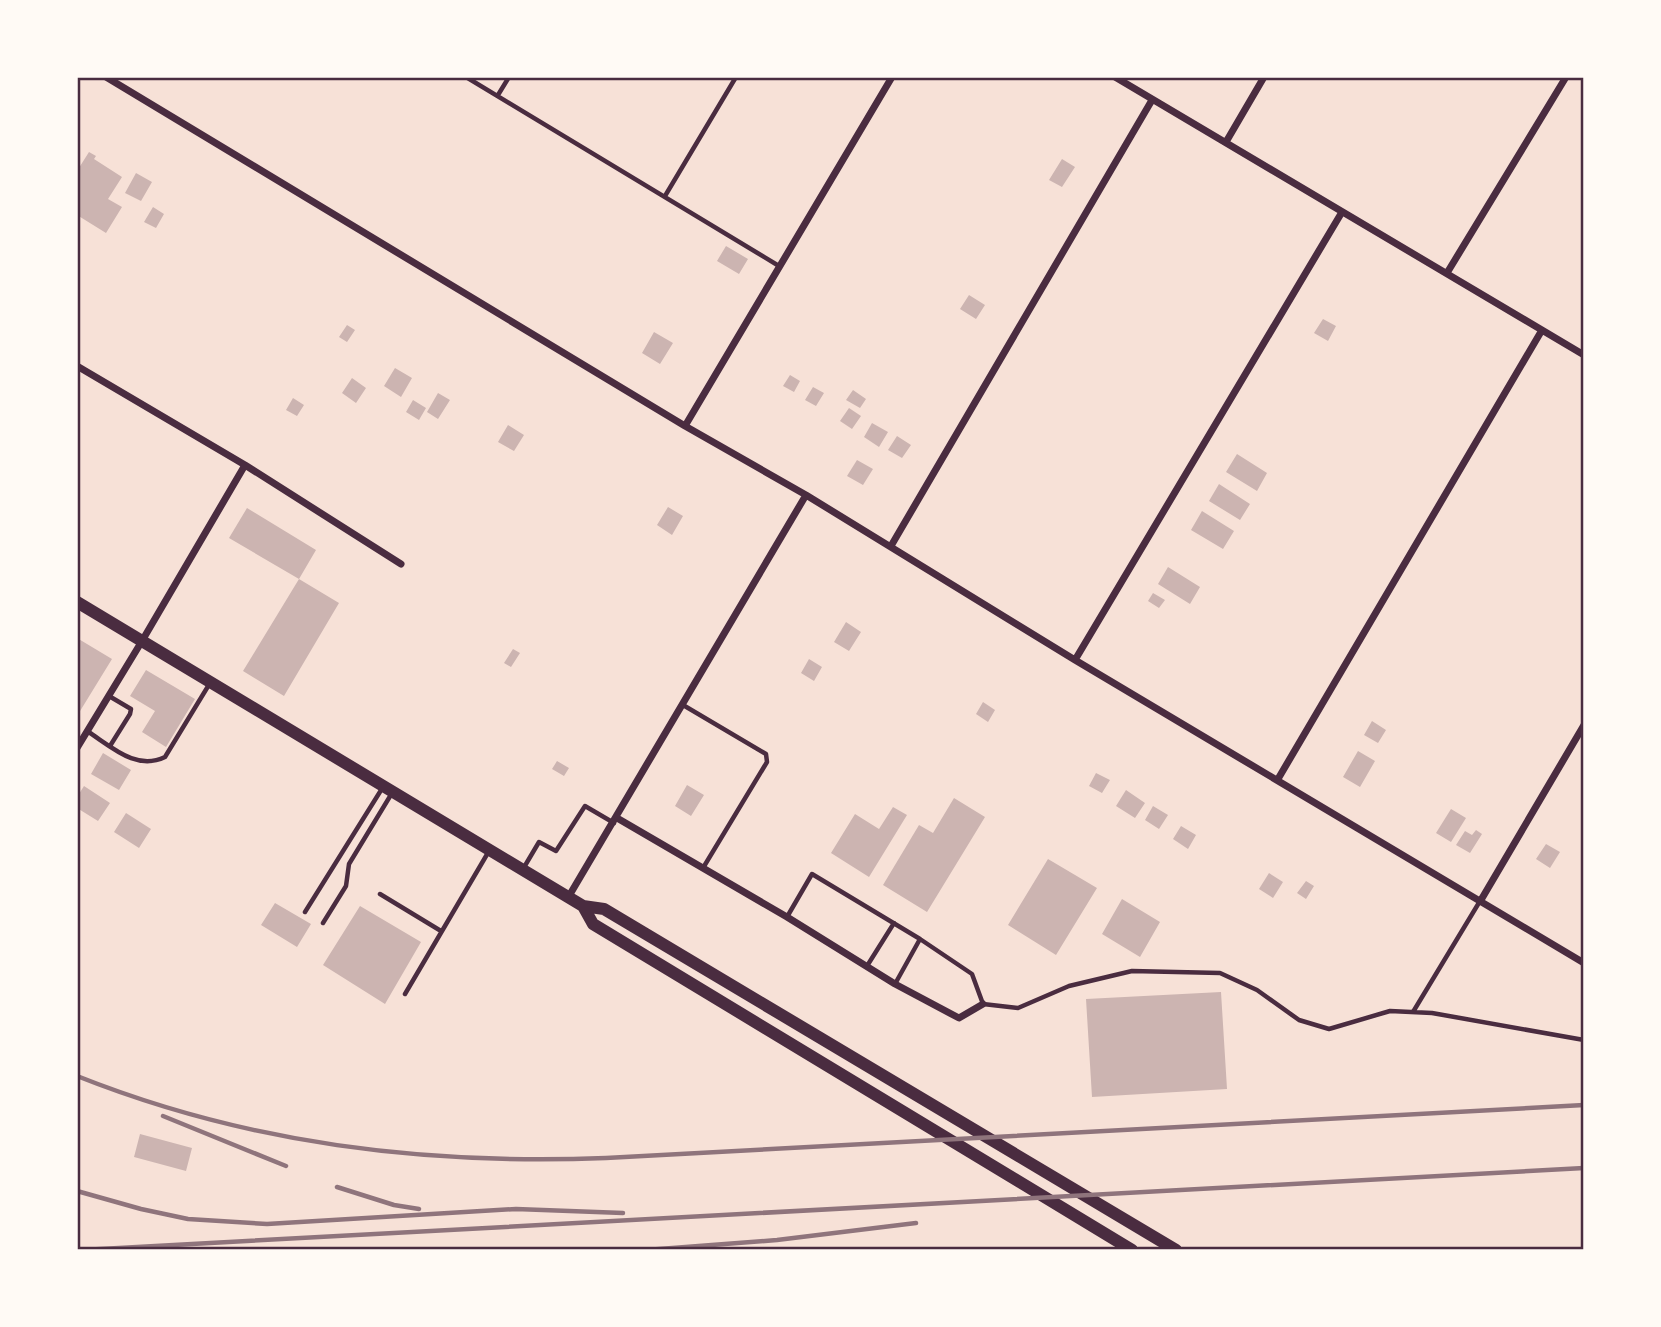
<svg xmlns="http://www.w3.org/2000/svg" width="1661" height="1327" viewBox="0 0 1661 1327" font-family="'Playfair Display',serif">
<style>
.building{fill:#ccb4b1}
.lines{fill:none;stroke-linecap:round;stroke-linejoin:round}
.service{stroke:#4a2c40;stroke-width:4.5}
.minor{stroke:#4a2c40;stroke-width:7}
.primary{stroke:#4a2c40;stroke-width:12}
.rail{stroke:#8f747c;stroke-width:4.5}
.neatline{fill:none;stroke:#4a2c40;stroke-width:2.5}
</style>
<rect width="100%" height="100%" fill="#f7e1d7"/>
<path class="building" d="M89,152L96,156L94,159L122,177L108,199L122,207L106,233L77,215V171Z
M1062,159L1075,167L1062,187L1049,180Z
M136,173L152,182L141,201L125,193Z
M153,207L164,214L156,228L144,222Z
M726,246L748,259L739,274L717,261Z
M969,295L985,305L976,319L960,309Z
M1323,319L1336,326L1328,341L1314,333Z
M347,325L355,330L347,342L339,337Z
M654,332L673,343L660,364L642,353Z
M395,368L412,378L401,397L384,386Z
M790,375L800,381L794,392L783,386Z
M352,378L366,388L356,403L342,393Z
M813,387L824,393L816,406L805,400Z
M853,390L866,399L860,408L846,400Z
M438,393L450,400L438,419L427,412Z
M293,398L304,405L297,416L286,410Z
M413,400L426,408L419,420L406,412Z
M849,408L861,416L852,429L840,421Z
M872,423L888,432L879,447L864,437Z
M508,425L524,435L514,451L498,442Z
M897,436L911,445L902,458L888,450Z
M1237,454L1267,473L1257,491L1226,472Z
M857,460L873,469L863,485L847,476Z
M1219,484L1250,504L1240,520L1209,501Z
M668,507L683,516L672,535L657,525Z
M247,508L316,550L299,579L229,538Z
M1202,511L1234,531L1223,549L1191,530Z
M1168,567L1200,587L1190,604L1158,584Z
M299,579L339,603L284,696L243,671Z
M1153,593L1165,600L1159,608L1148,601Z
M846,622L861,632L849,651L834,642Z
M77,638L112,659L77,716Z
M513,649L520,653L511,667L504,663Z
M809,659L822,667L814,681L801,673Z
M146,670L195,699L166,747L142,732L155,711L130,696Z
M983,702L995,710L988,722L976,714Z
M1372,721L1386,730L1378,743L1364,735Z
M1358,751L1375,761L1360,787L1343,777Z
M103,753L131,770L119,790L91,774Z
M557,761L569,768L564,776L552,769Z
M1096,773L1110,780L1102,793L1089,786Z
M687,785L704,795L691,816L675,806Z
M84,786L110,803L98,821L77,808V797Z
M1126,790L1145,803L1135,818L1116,806Z
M954,798L985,817L927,912L883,885L919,825L933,833Z
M1153,806L1168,815L1159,829L1145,820Z
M893,807L907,815L869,877L831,853L855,814L879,829Z
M1451,809L1466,818L1451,842L1436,833Z
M126,813L151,829L139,848L114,832Z
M1181,826L1196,835L1188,849L1173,839Z
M1476,830L1482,834L1470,853L1456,845L1465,831L1472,835Z
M1546,844L1560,852L1550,868L1536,859Z
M1048,859L1097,888L1056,955L1008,925Z
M1269,873L1283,882L1273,898L1259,889Z
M1306,881L1314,886L1306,899L1297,893Z
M1122,899L1160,922L1140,957L1102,934Z
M275,903L311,924L297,947L261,925Z
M360,906L421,942L385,1004L323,965Z
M1221,992L1227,1089L1092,1097L1086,999Z
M140,1134L192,1148L186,1171L134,1157Z"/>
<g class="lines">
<path class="service" d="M466,77L779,266
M498,95L509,77
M665,196L736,77
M109,696L131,709L130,714L110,746
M683,705L766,754L767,762L703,868
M87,731C112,747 136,771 165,757L210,683
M523,869L539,842L556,851L585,806L614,823
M380,894L441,931
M305,912L383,787
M787,917L812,874L920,939L972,974L983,1004L1018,1008L1069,986L1132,971L1220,973L1257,990L1299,1020L1329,1029L1390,1011L1432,1013L1584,1040
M323,923L346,886L349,864L392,793
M867,966L894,923
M895,984L920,939
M405,994L489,851
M1413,1012L1480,901"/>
<path class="minor" d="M106,77L685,426L806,495L1075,660L1584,963
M1115,77L1584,355
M1226,142L1264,77
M1447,273L1566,77
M77,366L245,465L401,564
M685,426L892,77
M891,546L1152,100
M1075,660L1342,212
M77,748L142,641L245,465
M1278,779L1542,330
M617,818L787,917L895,984L959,1018L983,1004
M569,896L806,495
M1481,900L1584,725"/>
<path class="primary" d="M77,602L583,906L604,909L1176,1250
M583,906L593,924L1132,1250"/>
<path class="rail" d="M77,1076C248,1144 423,1165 606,1158L1584,1105
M163,1116L286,1166
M337,1187L394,1205L419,1209
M77,1191L141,1209L188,1219L267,1224L516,1209L623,1213
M82,1250L1584,1168
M646,1250L777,1240L916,1223"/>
</g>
<rect width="1661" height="1327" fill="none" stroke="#fffaf5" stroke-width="158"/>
<rect x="79" y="79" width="1503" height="1169" class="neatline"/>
</svg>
